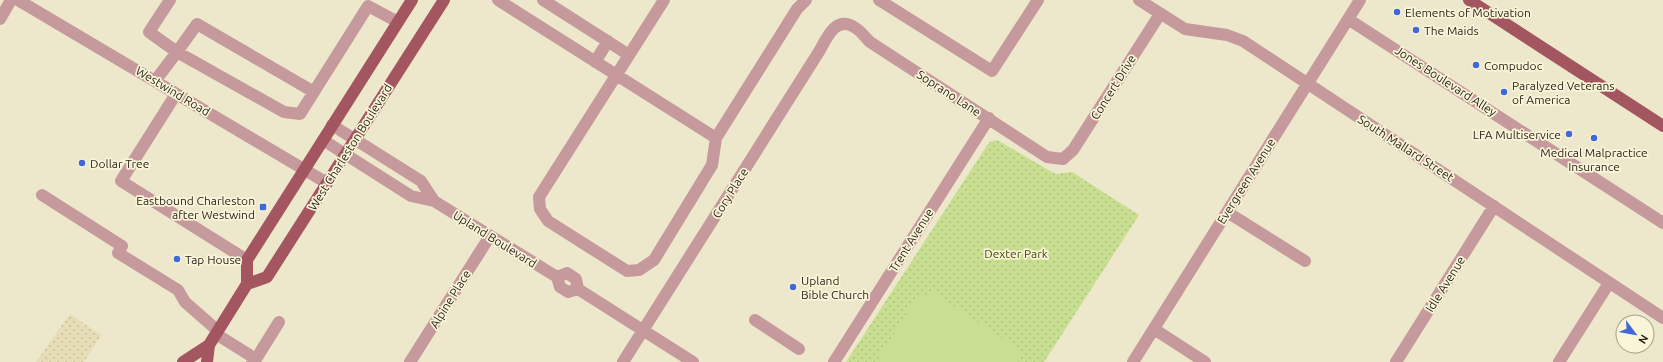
<svg xmlns="http://www.w3.org/2000/svg" width="1663" height="362" viewBox="0 0 1663 362" font-family="Ubuntu,sans-serif">
<style>
.sand{fill:url(#sand-dots)}
.park{fill:url(#park-dots)}
.pitch{fill:#c8df91}
.lines{fill:none;stroke-linecap:round;stroke-linejoin:round}
.minor{stroke:#c6999c;stroke-width:12}
.major{stroke:#a45660;stroke-width:12}
.poi-dot{fill:#3f68d9;stroke:#faf4d8;stroke-width:1.5}
.labels{text-anchor:middle;dominant-baseline:central;stroke-width:3.5;stroke-linejoin:round;paint-order:stroke}
.poi-label{font-size:12px;fill:#2a281e;stroke:#faf4d8;text-anchor:start}
.street-label{font-size:12px;fill:#2a281e;stroke:#faf4d8}
.park-label{font-size:12px;fill:#3c4b03;stroke:#faf4d8}
</style>
<defs>
<pattern id="sand-dots" width="8" height="8" patternUnits="userSpaceOnUse"><rect width="8" height="8" fill="#e6ddb7"/><path d="M2 2h.1M6 6h.1" fill="none" stroke="#c5be9d" stroke-width="1.8" stroke-linecap="round"/></pattern>
<pattern id="park-dots" width="8" height="8" patternUnits="userSpaceOnUse"><rect width="8" height="8" fill="#c8df91"/><path d="M2 2h.1M6 6h.1" fill="none" stroke="#acbf7d" stroke-width="1.8" stroke-linecap="round"/></pattern>
</defs>
<rect width="100%" height="100%" fill="#ede7cb"/>
<path class="sand" d="M70,314L101,335L84,362H36Z"/>
<path class="park" d="M997,140L1050,171L1056,174L1072,172L1139,215L1044,362H846L988,144L990,142Z"/>
<path class="pitch" d="M934,293L1025,353L1018,362H876L918,296Z"/>
<g class="lines">
<path class="minor" d="M18,0L327,183
M170,0L149,32L177,52L197,24L314,92
M498,0L716,138
M543,0L629,55
M664,0L539,197L540,209L548,221L627,271L639,270L654,260L712,165L716,138L797,9L806,0
M879,0L992,71L1038,0
M1139,0L1185,29L1227,35L1243,41L1663,318
M0,19L11,0
M1348,19L1663,223
M595,62L608,41
M155,81L177,52L284,112L300,114L368,6L398,22
M176,94L121,181L247,260
M332,125L421,181L434,201
M323,140L411,196L434,201L557,277L560,287L568,292L578,289
M42,195L122,246L118,253L178,290L185,302L218,331
M1227,212L1305,261
M557,277L567,273L576,279L578,289L693,362
M755,320L799,349
M1154,329L1205,362
M216,334L256,359
M252,362L256,359L279,322
M410,362L490,236
M623,362L820,50C827,37 836,16 854,27C860,30 865,37 870,42L1047,157L1063,159L1073,150L1160,14
M834,362L989,118
M1133,362L1360,0
M1396,362L1494,206
M1559,362L1609,283"/>
<path class="major" d="M1469,0L1663,126
M247,284L267,277L444,0
M183,362L209,345L247,284V260L412,0
M207,362L209,345"/>
</g>
<g class="poi-dot">
<circle cx="1397" cy="12" r="4"/>
<circle cx="1416" cy="30" r="4"/>
<circle cx="1476" cy="65" r="4"/>
<circle cx="1504" cy="92" r="4"/>
<circle cx="1569" cy="134" r="4"/>
<circle cx="1594" cy="138" r="4"/>
<circle cx="82" cy="163" r="4"/>
<rect x="259" y="203" width="8" height="8" rx="2"/>
<circle cx="177" cy="259" r="4"/>
<circle cx="793" cy="287" r="4"/>
</g>
<g class="labels">
<g class="poi-label">
<text x="1405" y="12">Elements of Motivation</text>
<text x="1424" y="30">The Maids</text>
<text x="1484" y="65">Compudoc</text>
<text x="1512" y="85">Paralyzed Veterans<tspan x="1512" dy="14">of America</tspan></text>
<text x="1561" y="134" text-anchor="end">LFA Multiservice</text>
<text x="1594" y="152" text-anchor="middle">Medical Malpractice<tspan x="1594" dy="14">Insurance</tspan></text>
<text x="90" y="163">Dollar Tree</text>
<text x="255" y="200" text-anchor="end">Eastbound Charleston<tspan x="255" dy="14">after Westwind</tspan></text>
<text x="185" y="259">Tap House</text>
<text x="801" y="280">Upland<tspan x="801" dy="14">Bible Church</tspan></text>
</g>
<g class="street-label">
<text transform="translate(1446 81) rotate(33)">Jones Boulevard Alley</text>
<text transform="translate(1113 87) rotate(-58)">Concert Drive</text>
<text transform="translate(173 91) rotate(31)">Westwind Road</text>
<text transform="translate(949 93) rotate(33)">Soprano Lane</text>
<text transform="translate(350 147) rotate(-58)">West Charleston Boulevard</text>
<text transform="translate(1406 148) rotate(33)">South Mallard Street</text>
<text transform="translate(1246 181) rotate(-58)">Evergreen Avenue</text>
<text transform="translate(730 193) rotate(-58)">Cory Place</text>
<text transform="translate(495 239) rotate(32)">Upland Boulevard</text>
<text transform="translate(911 240) rotate(-58)">Trent Avenue</text>
<text transform="translate(1445 284) rotate(-58)">Idle Avenue</text>
<text transform="translate(450 299) rotate(-58)">Alpine Place</text>
</g>
<g class="park-label">
<text x="1016" y="253">Dexter Park</text>
</g>
</g>
<g transform="translate(1635 334) rotate(122)"><circle r="19" fill="#faf4d8" stroke="#a7a28e"/>
<path d="M0-3L7 15L0 10L-7 15Z" fill="#3f68d9"/>
<text y="-6" font-size="11" font-weight="bold" text-anchor="middle" fill="#2a281e">N</text>
</g>
</svg>
